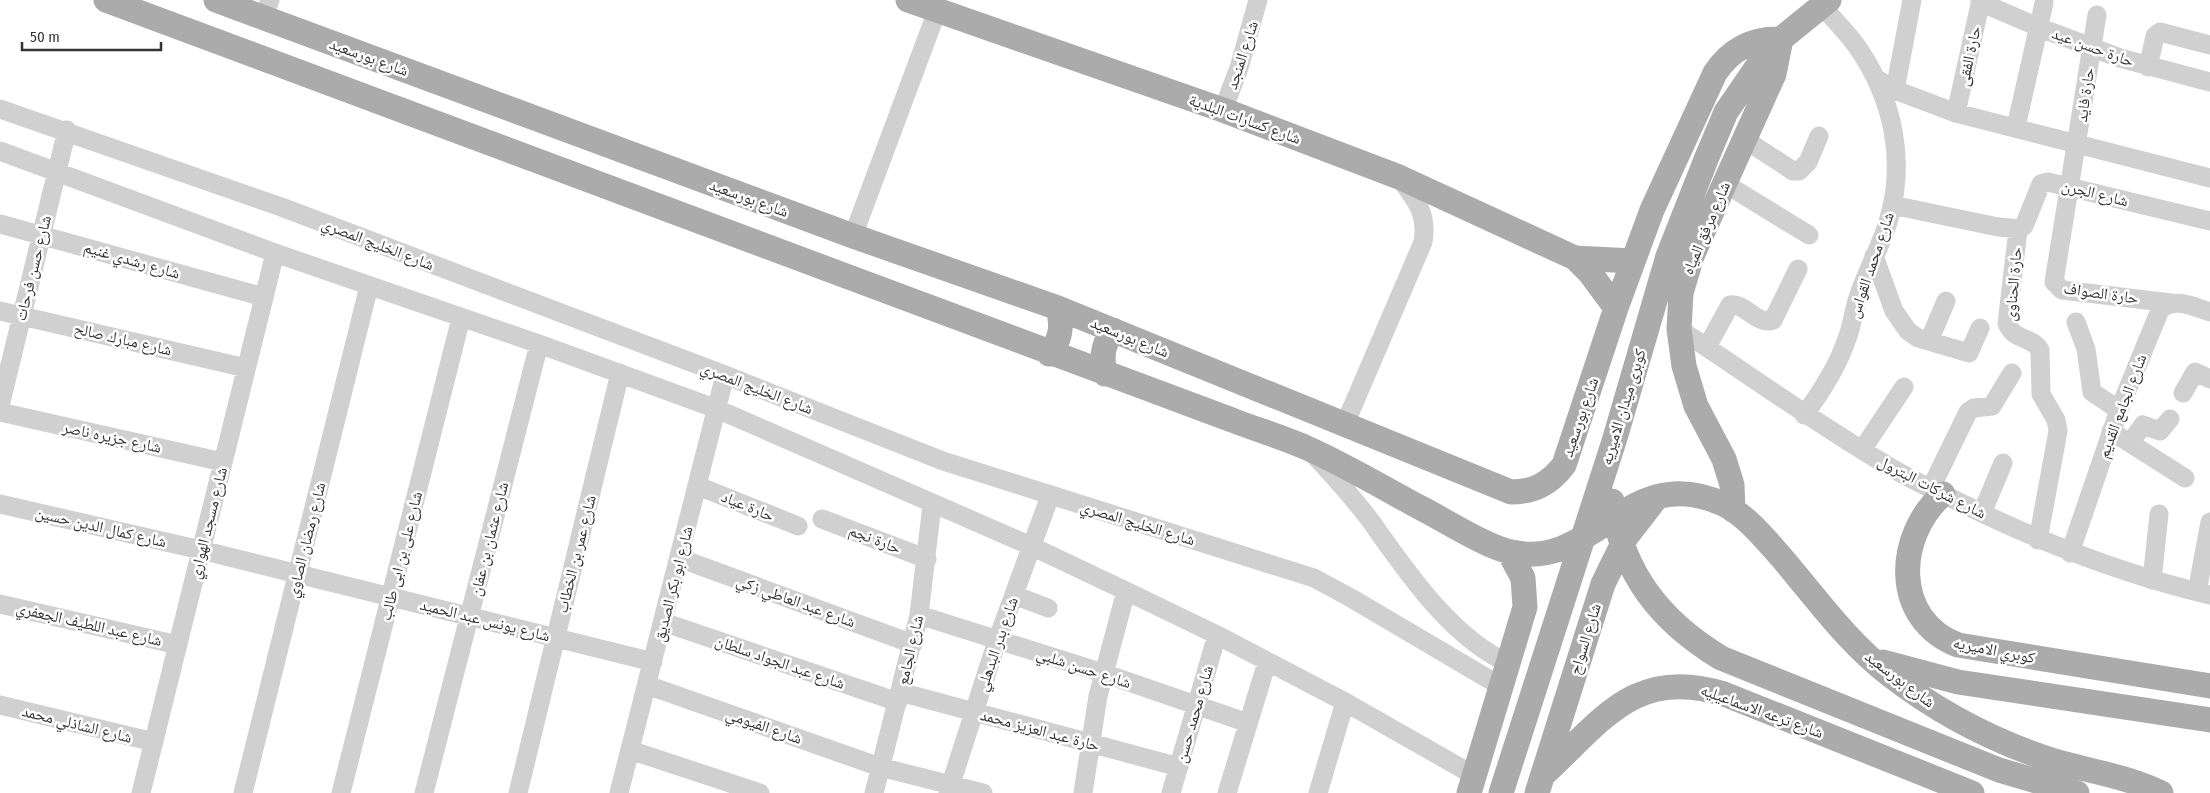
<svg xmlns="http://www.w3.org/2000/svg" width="2210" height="793" viewBox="0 0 2210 793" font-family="'Fira Sans Condensed','Noto Naskh Arabic',sans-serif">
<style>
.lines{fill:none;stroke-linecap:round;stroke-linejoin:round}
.minor{stroke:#d0d0d0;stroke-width:19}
.major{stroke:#ababab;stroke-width:25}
.labels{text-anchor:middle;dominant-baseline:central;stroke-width:5;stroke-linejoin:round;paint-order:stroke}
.street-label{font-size:16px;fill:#333;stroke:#fff}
</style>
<rect width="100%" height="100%" fill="#fff"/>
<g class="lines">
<path class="minor" d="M1980,2L2038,27L2120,58L2210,82
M2097,15L2054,282L2062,290L2171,303
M263,18L270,0
M2148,67L2155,36L2160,32L2210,45
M1877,79L1895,90L1956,113L2210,178
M1895,90L1912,0
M0,109L284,208L725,375L943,461L1314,578L1351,598L1502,687
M1223,110L1239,68L1258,0
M1956,113L1981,0
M2016,127L2044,3
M1744,139L1793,171H1799L1808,162L1819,136
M0,151L275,253L539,344L717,409L1031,546L1126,591L1217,635L1345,702L1475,776
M1724,183L1809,235
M1892,205L1998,227L2020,229L2024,226L2041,184L2048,182L2210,221
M0,224L264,297
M2018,230L2007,323C2013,341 2032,336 2040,350L2041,394L2056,420L2058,431L2038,540
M853,236L937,11
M1874,256L1894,311L1908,331L1918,338L1969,353L1980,328
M0,311L246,368
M2076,322L2086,349L2092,392L2119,410
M1679,329C1748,374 1814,422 1885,464C1907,478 1932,489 1955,500C2037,541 2121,574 2210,595
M1929,341L1946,301
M1707,347L1730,305C1745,302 1757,326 1773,320L1798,269
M2183,393L2195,372L2210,379
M0,406L67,130
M0,412L223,462
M1804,415C1823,390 1838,366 1848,336C1853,322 1854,306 1860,292C1868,268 1881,246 1888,222C1906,163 1894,102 1860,51C1850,35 1834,20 1821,5
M1345,424L1423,242C1428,212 1415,200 1399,177
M2111,431L2185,478
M2130,443L2143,425L2160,431L2170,419
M1862,450L1904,387
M1314,455C1335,478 1357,501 1375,527C1409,575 1454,640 1510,664
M698,486L798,526
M1931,488L1968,412L1974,408L1992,406L2012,373
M0,504L201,550L653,662
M1982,513L2003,463
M822,519L927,559
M2070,553L2119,410L2160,310C2174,296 2194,307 2210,312
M679,558L913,644
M2152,580L2159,514
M2197,592L2210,522
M1014,595L1048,608
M0,604L178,645
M919,615L1103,673L1248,723
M663,622L898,702
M647,685L880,767L983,793
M900,692L1179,767
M0,705L154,742
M630,750L760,793
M141,793L275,253
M243,793L369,286
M341,793L461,318
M424,793L539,344
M518,793L620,373
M619,793L725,375
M874,793L919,615L932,505
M948,793L997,641L1050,496
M1083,793L1098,696L1126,591
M1171,793L1217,635
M1227,793L1267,662
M1318,793L1345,702"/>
<path class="major" d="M106,0C481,141 856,282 1232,420C1257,430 1283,437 1307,448C1345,465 1382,487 1419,507C1443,519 1486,547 1511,552C1596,571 1627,460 1723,504C1746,515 1765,539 1782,558C1816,598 1848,643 1890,675C1938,712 1993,741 2051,760C2087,771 2127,776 2161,793
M216,0L853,236L1058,308L1511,492C1535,492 1550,483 1564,465L1616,308L1652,210L1715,73C1731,49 1752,38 1781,39
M908,0L1223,110L1399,177L1575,258L1633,261
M1575,258L1590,273L1616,308
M1049,354C1061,340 1063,326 1058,308
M1105,374C1101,357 1103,344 1113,330
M1943,494C1895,536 1892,620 1958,645L2210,686
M1612,501C1622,573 1660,621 1721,658L1999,770L2077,793
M1733,510L1732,485L1724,459L1696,406L1684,366L1679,329L1681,293L1692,256L1774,74L1781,39
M1883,662L1958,682L2210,720
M1543,775C1602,721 1635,666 1724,694L1972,793
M1469,793L1525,607L1523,578L1509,552
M1501,793L1615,438L1668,256L1707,157L1726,112L1761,61L1781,39L1829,0
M1537,793L1603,584L1626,537L1657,497"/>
</g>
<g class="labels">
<g class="street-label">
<text transform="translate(2093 47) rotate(20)">حارة حسن عيد</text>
<text transform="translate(1242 55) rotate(-72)">شارع المنجد</text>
<text transform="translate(1969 56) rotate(-78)">حارة الفقى</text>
<text transform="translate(369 57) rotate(20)">شارع بورسعيد</text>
<text transform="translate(2085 95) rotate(-82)">حارة فايد</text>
<text transform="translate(1245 119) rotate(20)">شارع كسارات البلدية</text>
<text transform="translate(2095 193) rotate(14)">شارع الجرن</text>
<text transform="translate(749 198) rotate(20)">شارع بورسعيد</text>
<text transform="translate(1706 228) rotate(-67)">شارع مرفق المياه</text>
<text transform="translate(378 244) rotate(21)">شارع الخليج المصري</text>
<text transform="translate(132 260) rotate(16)">شارع رشدي غنيم</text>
<text transform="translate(1871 265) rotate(-71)">شارع محمد القواس</text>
<text transform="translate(33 268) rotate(-76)">شارع حسن فرحات</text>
<text transform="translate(2013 284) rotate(-85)">حارة الحناوى</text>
<text transform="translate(2101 293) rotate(8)">حارة الصواف</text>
<text transform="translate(1130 337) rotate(22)">شارع بورسعيد</text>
<text transform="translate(123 339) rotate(13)">شارع مبارك صالح</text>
<text transform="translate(757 388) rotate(21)">شارع الخليج المصري</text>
<text transform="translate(2122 406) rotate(-69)">شارع الجامع القديم</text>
<text transform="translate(1623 407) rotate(-73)">كوبرى ميدان الاميريه</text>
<text transform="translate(1580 417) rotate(-71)">شارع بورسعيد</text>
<text transform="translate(112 437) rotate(12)">شارع جزيره ناصر</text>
<text transform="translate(1932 487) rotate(27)">شارع شركات البترول</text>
<text transform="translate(748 506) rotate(22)">حارة عياد</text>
<text transform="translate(208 523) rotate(-76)">شارع مسجد الهواري</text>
<text transform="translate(1138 523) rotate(17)">شارع الخليج المصري</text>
<text transform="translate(101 527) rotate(13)">شارع كمال الدين حسين</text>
<text transform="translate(489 539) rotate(-76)">شارع عثمان بن عفان</text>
<text transform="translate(875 539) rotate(21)">حارة نجم</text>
<text transform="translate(306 540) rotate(-76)">شارع رمضان الصاوي</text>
<text transform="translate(576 554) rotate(-76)">شارع عمر بن الخطاب</text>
<text transform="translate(401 556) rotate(-76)">شارع على بن ابى طالب</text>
<text transform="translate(673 584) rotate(-76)">شارع ابو بكر الصديق</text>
<text transform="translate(796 601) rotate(20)">شارع عبد العاطي زكي</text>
<text transform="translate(485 620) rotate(14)">شارع يونس عبد الحميد</text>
<text transform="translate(89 624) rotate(13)">شارع عبد اللطيف الجعفري</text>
<text transform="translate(1585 639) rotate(-73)">شارع السواح</text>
<text transform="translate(997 644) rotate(-71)">شارع بدر البدهلي</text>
<text transform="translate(910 650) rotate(-77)">شارع الجامع</text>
<text transform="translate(1994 650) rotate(11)">كوبري الاميريه</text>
<text transform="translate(780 662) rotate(19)">شارع عبد الجواد سلطان</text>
<text transform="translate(1084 668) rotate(18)">شارع حسن شلبي</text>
<text transform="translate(1900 679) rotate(37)">شارع بورسعيد</text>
<text transform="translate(1762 711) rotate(20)">شارع ترعه الاسماعيليه</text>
<text transform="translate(1194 714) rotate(-74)">شارع محمد حسن</text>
<text transform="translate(77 724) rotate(14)">شارع الشاذلي محمد</text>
<text transform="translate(764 726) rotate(19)">شارع الفيومي</text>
<text transform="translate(1040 730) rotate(15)">حارة عبد العزيز محمد</text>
</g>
</g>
<path d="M22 42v8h139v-8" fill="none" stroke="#333333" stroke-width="2.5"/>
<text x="30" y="42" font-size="15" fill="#333333" stroke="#ffffff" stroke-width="4" paint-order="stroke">50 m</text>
</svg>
